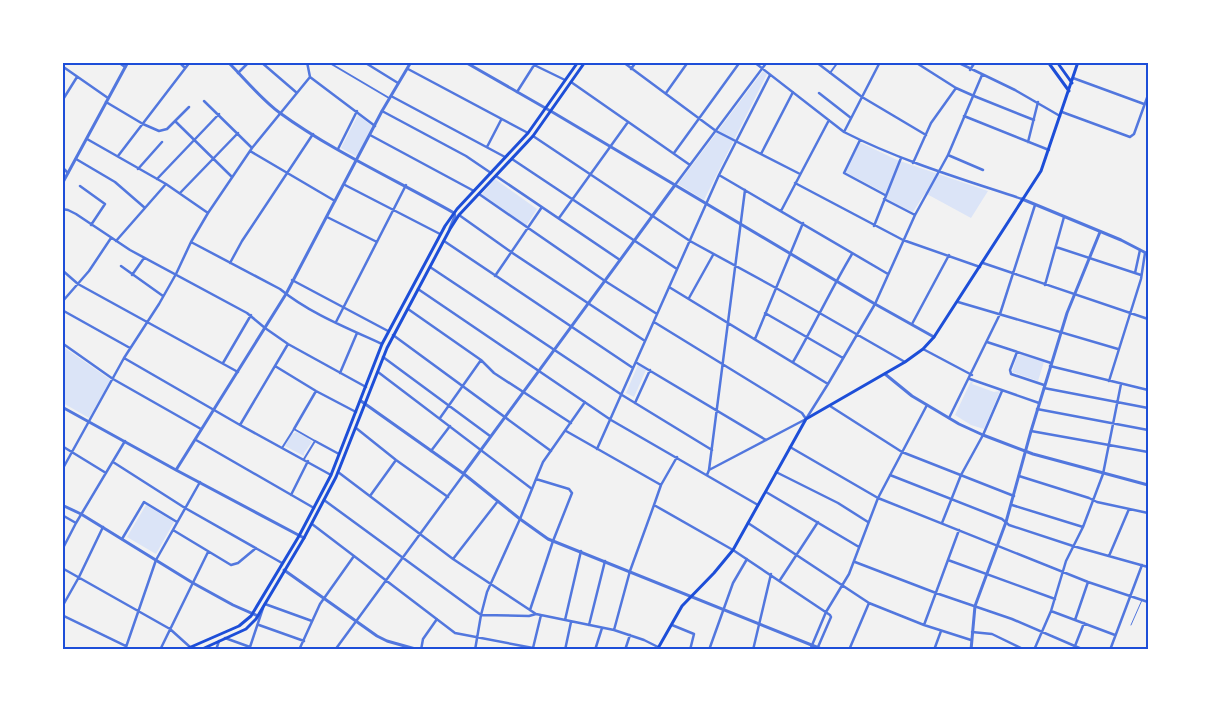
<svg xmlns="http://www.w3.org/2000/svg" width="1211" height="712" viewBox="0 0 1211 712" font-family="Manrope,sans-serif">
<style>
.green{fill:#dbe4f7}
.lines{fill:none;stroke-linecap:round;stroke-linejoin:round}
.service{stroke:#5277de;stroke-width:1}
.pedestrian{stroke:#5277de;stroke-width:2}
.minor{stroke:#5277de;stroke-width:2.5}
.tertiary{stroke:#5277de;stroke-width:3}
.secondary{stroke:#1d4ed8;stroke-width:3}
.neatline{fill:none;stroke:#1d4ed8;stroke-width:2}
</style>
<rect width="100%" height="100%" fill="#f2f2f2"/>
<path class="green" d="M763,71L767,74L704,200L678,184Z
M358,115L372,126L357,157L341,148Z
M859,142L897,160L988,191L971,218L925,193L913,212L886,199L885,193L845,172Z
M495,179L537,209L526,226L481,195Z
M62,346L111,380L89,418L63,403Z
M1021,354L1044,362L1038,381L1012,372L1017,356Z
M638,365L646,370L634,397L626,393Z
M971,381L973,382L972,384L994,392L1000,391L984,429L971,425L955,415Z
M296,432L308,438L309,440H310L312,442L304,453V456L285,446L292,433L293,434Z
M146,505L174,522L156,554L127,537Z"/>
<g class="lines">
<path class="service" d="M1131,625L1142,600"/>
<path class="pedestrian" d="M328,62L389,98
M830,73L838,62
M282,448L294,429L315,441L304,459"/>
<path class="minor" d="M118,62L125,67
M179,62L185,68
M261,62L297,93
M307,62L310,77
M364,62L398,83
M528,62L565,80
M623,62L716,131L800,174
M754,62L844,132C901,161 962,179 1022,199
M816,62L862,97L926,135
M915,62L956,88L974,96L1034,120
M957,62L1015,90L1060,116
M62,66L108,98
M408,69L528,133
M631,69L636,62
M970,70L975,62
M238,73L249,62
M310,77L375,126
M1073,78L1144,104
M571,82L690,165
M517,92L536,62
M666,93L688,62
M819,93L851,118
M391,96L505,157
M62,101L77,77
M204,101L252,148
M106,102L143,124L159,131L167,129L189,107
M382,111L466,156L491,173
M1062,112L1130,137L1134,134L1148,95
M964,116L1049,150
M175,121L232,177
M844,132L880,62
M370,135L474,191
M533,136L690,241L776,288L905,362
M87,139L166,184L208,213
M860,140L844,173L885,195
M1028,142L1038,102
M487,147L501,120
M338,149L357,111
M250,151L335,201
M674,153L740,62
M761,154L793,92
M948,155L983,170
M118,156L190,62
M76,159L115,182L145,208
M512,159L677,269
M913,163L931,123L956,88
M62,167L68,173
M138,169L162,142
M719,175L888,274
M496,176L620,260
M157,179L219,114
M795,183L903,240L980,267
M345,185L440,234
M675,185L767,62
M80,186L105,204L91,225
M180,193L238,133
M479,194L605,281L657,314
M884,199L915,215
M62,209L68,210L76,214L130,250L247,313L265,328L288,344L366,387
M781,211L829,120
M459,215L511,252L645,341
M327,217L377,242
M559,218L628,122
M874,226L901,158
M116,241L166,184
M444,241L633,368
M191,242L280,289C309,313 347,328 382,344
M1056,247L1141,275
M230,263L242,241L313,134
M983,263L1148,319
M121,266L163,296
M430,267L622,395L712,450
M62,270L78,284L238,372
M1135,273L1140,250
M132,275L144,258
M495,276L542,207
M292,280L388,331
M1045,285L1064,217
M669,287L828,384
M418,289L611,420L758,505
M689,298L713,255
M62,302L89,271L111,238
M958,302L1118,349
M408,309L481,360L494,373L571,423
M62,310L130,348
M765,313L843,358
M336,322L406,185
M654,322L802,413L806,419
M912,324L949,255
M393,335L551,451
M755,339L803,223
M987,342L1051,363
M62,343L113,379L201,429
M923,349L972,375
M1017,352L1010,370L1011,374L1044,385
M383,357L490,436
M124,358L240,425L331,475
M793,362C814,326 831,289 852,254
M223,363L251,315
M637,363L766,440
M275,366L316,391L356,412
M1050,366L1148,390
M378,372L532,489
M340,373L357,333
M970,379L1039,403
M1109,381L1141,279L1145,253
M1044,388L1148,408
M635,403L650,370
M830,406L902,452L1014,496
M1037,409L1148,430
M440,418L481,360
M949,418L1000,314L1035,205
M240,425L288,344
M356,428L396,460L448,497
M294,429L316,391
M566,431L661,485
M1031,431L1148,452
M196,440L314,508
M315,441L339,454
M62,446L106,473
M790,447L878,498L1088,582L1148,602
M597,449L719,175L770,75
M431,451L450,426
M113,462L185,508L282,563
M62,470L124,358L159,304L176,274L191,242L208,213L252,148L310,77
M709,470L806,419L828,384L875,304L915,215L948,155L982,75
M338,472L453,559L536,614L614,630L644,640L658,647
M776,472L838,503L868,522
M707,475L709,470L745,190
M890,475L1002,519L1009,525L1073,546L1148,567
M1019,476L1089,498L1097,502L1148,513
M766,492L859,547
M291,495L308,461
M370,496L396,460
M324,500L481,615L529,616L536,614
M654,505L733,550L830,615L831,617L818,647
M1012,505L1083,527
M62,515L76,523
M748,523L869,603L924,625L971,640
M942,523L961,475L983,435L1002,391
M312,524L455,633L533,648
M173,530L231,565L238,563L256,548
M122,539L144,502L177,522
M62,550L76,523L125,441
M1109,556L1129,509
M453,559L498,501
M948,560L1055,599
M855,562L936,593L1012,619L1084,650
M62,568L170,629L190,647
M780,580L818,522
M265,604L312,621
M62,607L79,577L103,527
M530,610L553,541L572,493L569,489L536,479
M1051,611L1115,635
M62,615L126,646
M565,620L581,551
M1075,620L1088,582
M259,625L304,641
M589,625L605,561
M672,625L694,634L690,650
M924,625L959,530
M614,630L630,571L654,505L661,485L677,457
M972,632L992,634L1025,650
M225,638L250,647
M1075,646L1084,623
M533,648L541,615
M62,649L64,650
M125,650L156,560L200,482
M160,650L208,552
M216,650L219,641
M249,650L263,608
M299,650L320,604L354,556
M335,650L464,474
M421,650L423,639L437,619
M475,650L481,615L487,592L520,519L536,479L543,462L585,402
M565,650L571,622
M595,650L602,628
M625,650L630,635
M709,650L733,583L747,559
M753,650L771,574
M810,650L826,612L849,574L878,498L927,405
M849,650L869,603
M934,650L941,631
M1034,650L1051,611L1066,561L1083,527L1103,474L1121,384
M1110,650L1142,565"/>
<path class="tertiary" d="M228,62C245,79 261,99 280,113C332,151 398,181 454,213L455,216L450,228
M465,62L554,113L875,304L934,337
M62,184L128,62
M1022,199L1121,240L1148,254
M885,374L912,396L959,424L983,435L1033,454L1148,485
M361,401L464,474L520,519L548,539L824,650
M62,407L176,470L304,538
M176,470L286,294L382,111L411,62
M464,473L675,185
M62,505L81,514L193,583L233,605L258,616
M284,570L377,636L387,641L419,650
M971,650L975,606L1006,522L1031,431L1067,313L1100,232"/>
<path class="secondary" d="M1048,62L1069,91
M1057,62L1072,83
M184,650L239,626L251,616L299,536L331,475L382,344L445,226L457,209L528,133L578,62
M200,650L246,629L256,619L304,538L336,477L387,348L450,229L459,215L533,136L585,62
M657,650L682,606L714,573L733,550L806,419L905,362L923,349L934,337L1041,171L1078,62"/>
</g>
<rect width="1211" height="712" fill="none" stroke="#ffffff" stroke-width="128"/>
<rect x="64" y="64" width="1083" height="584" class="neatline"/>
</svg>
